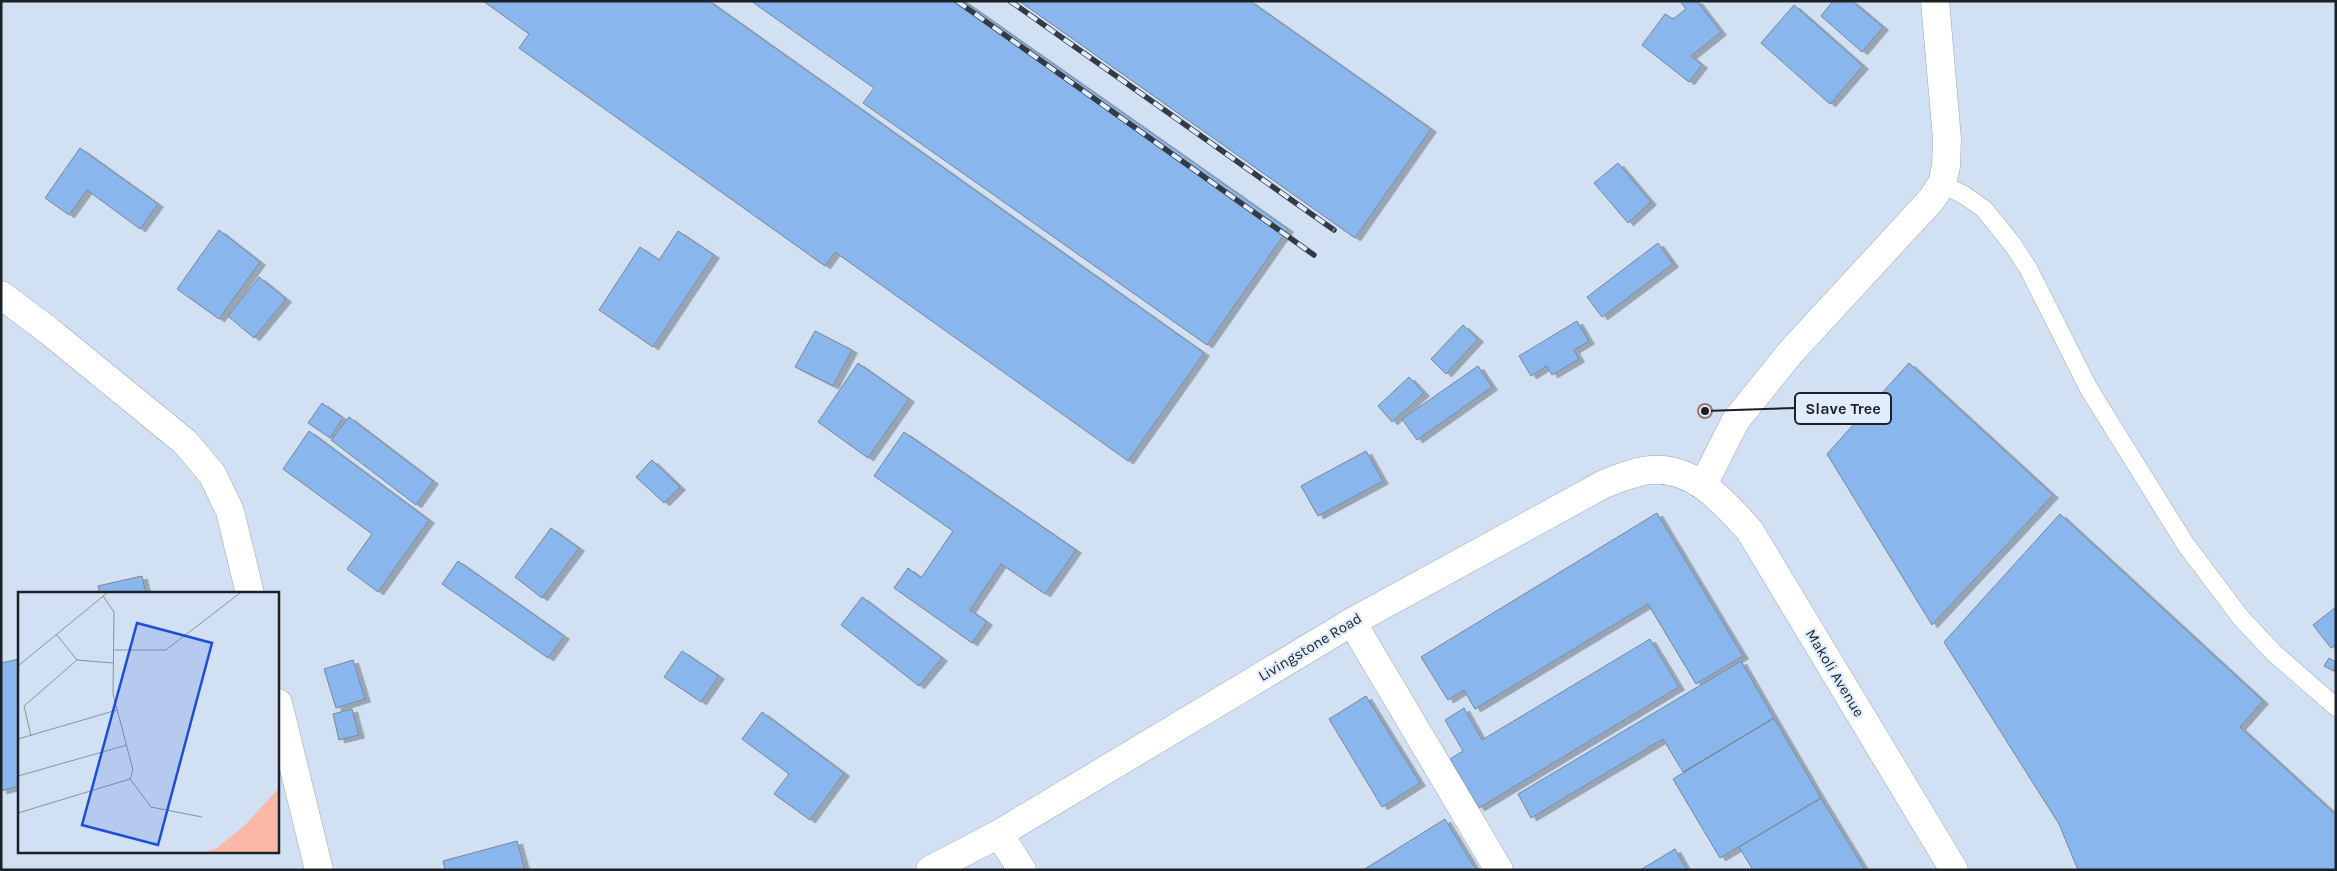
<svg xmlns="http://www.w3.org/2000/svg" width="2337" height="871" viewBox="0 0 2337 871" font-family="Karla,sans-serif">
<style>
.building{fill:#89b6ed;stroke:#788696;filter:url(#shadow)}
.lines{fill:none;stroke-linecap:round;stroke-linejoin:round}
.service-casing{stroke:#99a8b9;stroke-width:19}
.minor-casing{stroke:#99a8b9;stroke-width:29}
.service{stroke:#fff;stroke-width:18}
.minor{stroke:#fff;stroke-width:28}
.rail-casing{stroke:#353b44;stroke-width:5.5}
.rail{stroke:#e1edfc;stroke-width:4;stroke-dasharray:11;stroke-linecap:butt}
.tree{fill:#9f7673}
.labels{text-anchor:middle;dominant-baseline:central;stroke-width:4.5;stroke-linejoin:round;paint-order:stroke}
.street-label{font-size:15px;fill:#1c2128;stroke:#e1edfc}
.inset-road{fill:none;stroke:#8994a2;stroke-width:1}
.view{fill:#1d4ed8;fill-opacity:0.15;stroke:#1d4ed8;stroke-width:2.5}
.inset-edge{fill:none;stroke:#1c2128;stroke-width:2.5}
.leader{fill:none;stroke:#1c2128;stroke-width:2}
.callout-dot{fill:#1c2128;stroke:#e1edfc;stroke-width:2}
.callout{fill:#e1edfc;stroke:#1c2128;stroke-width:2}
.callout-label{font-size:16px;text-anchor:middle;font-weight:bold;fill:#1c2128}
</style>
<defs>
<filter id="shadow"><feDropShadow dx="5.5" dy="3" stdDeviation="0" flood-color="#0004"/></filter>
</defs>
<rect width="100%" height="100%" fill="#d1e0f3"/>
<path class="building" d="M483,1H709L1204,353L1128,461L835,252L825,266L519,48L529,34Z
M751,1H964L1288,229L1207,345L863,103L874,88Z
M1019,1H1250L1431,129L1355,238Z
M1680,1H1697L1721,32L1691,56L1702,65L1689,82L1642,45L1665,14L1673,19L1686,9Z
M1833,1H1852L1883,27L1862,52L1821,16Z
M1794,5L1863,66L1830,104L1761,43Z
M80,148L158,204L140,229L87,190L69,215L45,198Z
M1618,163L1651,202L1628,223L1594,183Z
M219,230L260,262L219,319L177,289Z
M678,231L714,255L653,347L599,310L640,247L659,260Z
M1658,243L1673,264L1602,317L1587,297Z
M259,277L286,299L254,338L228,316Z
M1577,321L1589,341L1574,350L1579,359L1552,375L1547,366L1531,376L1519,356Z
M1463,325L1478,339L1446,374L1431,359Z
M815,331L852,350L833,386L795,367Z
M858,363L909,399L868,458L818,422Z
M1909,363L2053,495L1932,625L1827,454Z
M1478,366L1492,387L1417,440L1402,419Z
M1409,377L1424,393L1392,422L1378,406Z
M322,403L343,418L330,438L308,423Z
M349,417L433,481L416,505L331,440Z
M309,431L429,520L378,592L347,569L372,534L283,469Z
M904,432L1076,550L1045,594L1001,564L970,610L987,622L972,643L894,588L908,568L921,578L953,531L874,476Z
M1366,451L1383,481L1318,516L1301,486Z
M652,460L680,487L664,503L636,477Z
M1657,513L1743,656L1696,684L1648,604L1475,709L1464,690L1448,700L1421,657Z
M2060,514L2263,701L2240,727L2336,815V870H2078L2059,824L1944,642Z
M551,528L579,548L542,598L515,577Z
M458,561L564,636L548,658L442,584Z
M142,576L146,594H100L98,586Z
M862,597L942,658L919,686L841,625Z
M2336,607V644L2331,648L2313,625Z
M1650,639L1679,687L1479,808L1450,759L1463,751L1445,720L1464,708L1482,740Z
M682,651L719,676L701,702L664,677Z
M2329,658L2336,662L2334,671L2324,666Z
M19,659V786L1,791V663Z
M353,660L365,699L336,708L324,669Z
M1741,661L1774,718L1683,772L1663,739L1531,818L1518,794Z
M1366,696L1420,783L1382,807L1329,719Z
M352,709L359,735L339,740L333,714Z
M762,712L844,773L810,820L774,794L789,774L742,739Z
M1774,718L1821,798L1720,858L1673,779Z
M1821,798L1865,870H1753L1739,847Z
M1445,819L1476,870H1363Z
M517,841L525,870H445L443,861Z
M1675,849L1687,870H1640Z"/>
<g class="lines">
<g class="service-casing">
<path id="service" d="M1942,184L1964,195L1984,209L2013,245L2028,268L2089,389L2186,545L2241,618L2274,653L2336,707"/>
</g>
<g class="minor-casing">
<path id="minor" d="M1,295L49,331L185,442L212,474L230,511L250,594
M1703,485L1736,420L1790,353L1931,200L1942,184L1946,166L1947,139L1935,1
M1352,622L1499,870
M278,703L319,870
M999,834L1022,870
M930,870L999,834L1352,622L1604,484C1619,478 1636,471 1652,470C1694,467 1725,503 1750,531L1954,870"/>
</g>
<use href="#service" class="service"/>
<use href="#minor" class="minor"/>
<g class="rail-casing">
<path id="rail" d="M957,1L1314,255
M1010,1L1334,230"/>
</g>
<use href="#rail" class="rail"/>
</g>
<circle class="tree" cx="1705" cy="411" r="8"/>
<g class="labels">
<g class="street-label">
<text transform="translate(1310 647) rotate(-31)">Livingstone Road</text>
<text transform="translate(1835 673) rotate(59)">Makoli Avenue</text>
</g>
</g>
<g transform="translate(18 592)">
<rect width="261" height="261" fill="#d1e0f3"/>
<path d="M261,196V260H187L199,256L227,233Z" fill="#fcb8a7"/>
<path class="inset-road" d="M85,4L96,20L95,102L115,178L112,187M38,42L59,68L95,71M95,58H148L222,1M0,74L89,1M13,144L6,114L59,68M0,147L99,118M0,184L109,153M112,187L133,215L184,225M0,221L112,187"/>
<path class="view" d="M119,31L194,51L140,253L64,233Z"/>
<rect width="261" height="261" class="inset-edge"/>
</g>
<path class="leader" d="M1705 411L1795 408"/>
<circle class="callout-dot" cx="1705" cy="411" r="5"/>
<rect class="callout" x="1795" y="393" width="96" height="31" rx="5"/>
<g class="callout-label">
<text x="1843" y="414">Slave Tree</text>
</g>
<rect width="2337" height="871" fill="none" stroke="#1c2128" stroke-width="5"/>
</svg>
